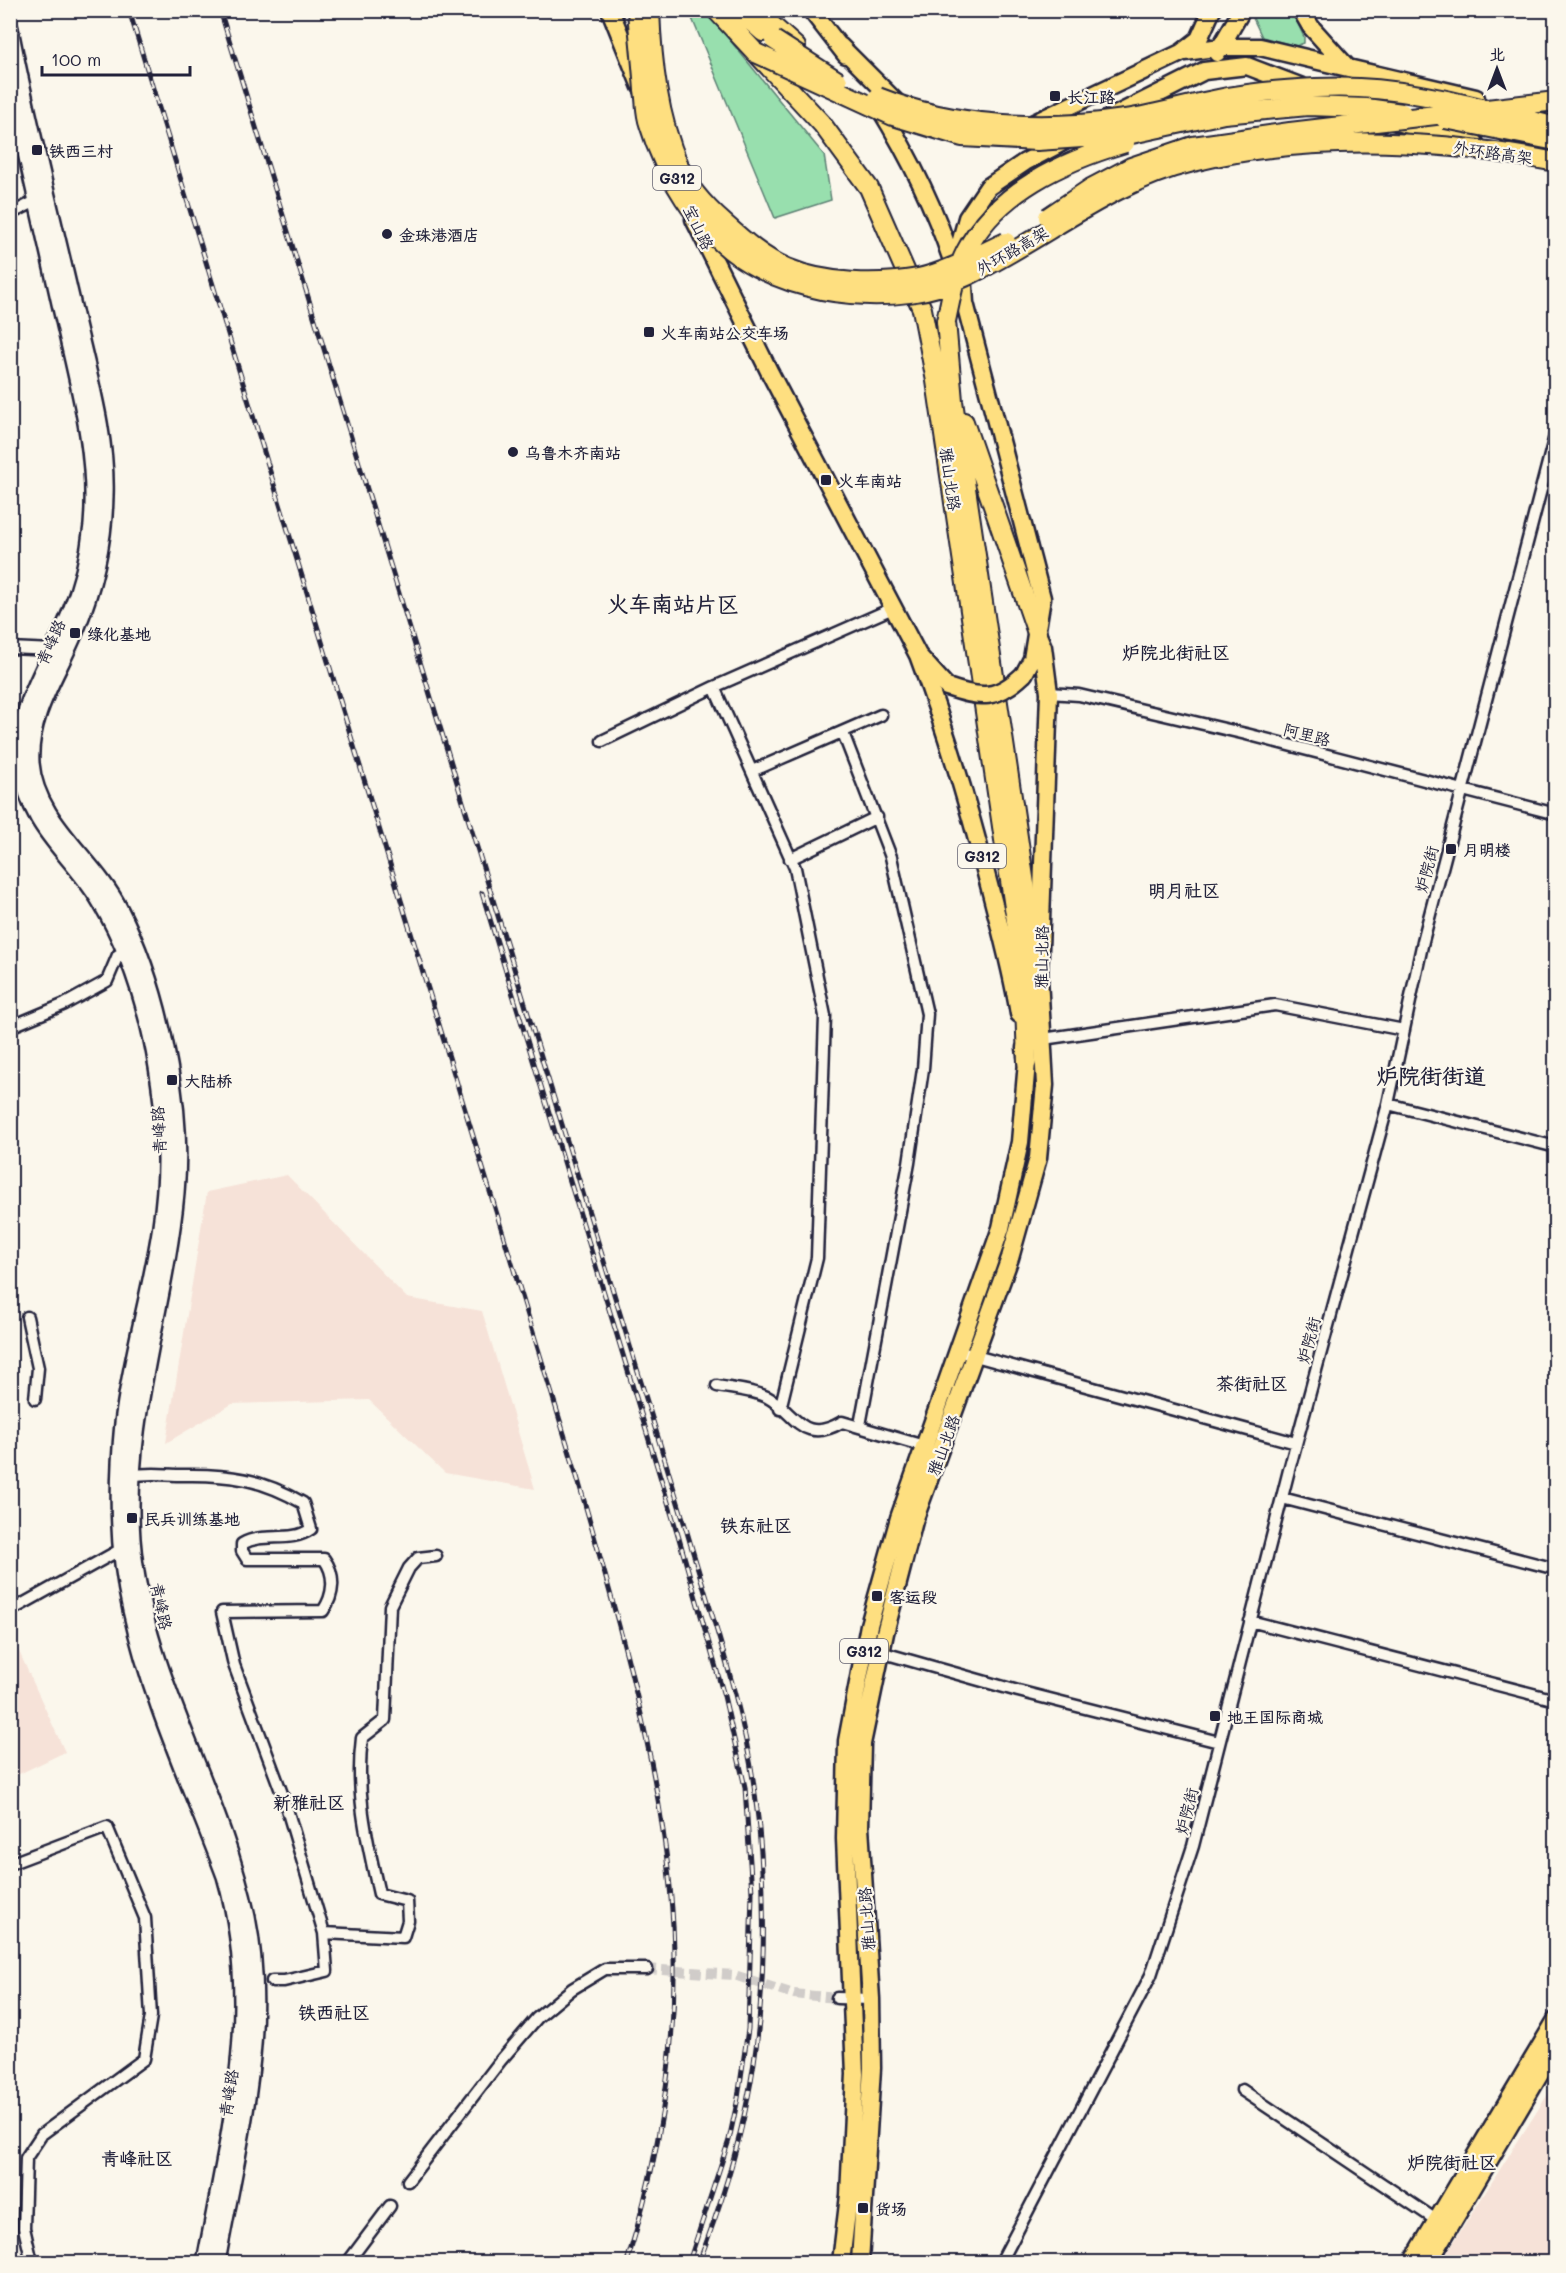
<svg xmlns="http://www.w3.org/2000/svg" width="1566" height="2273" viewBox="0 0 1566 2273" font-family="Mali,'LXGW WenKai TC',sans-serif">
<style>
.built{fill:#f6e2d8}
.green{fill:#98dfae;stroke:#5d8074;stroke-width:1.5}
.lines{fill:none;stroke-linecap:round;stroke-linejoin:round}
.minor-tunnel{stroke:#d0ccc9;stroke-width:10;stroke-dasharray:10 5;stroke-linecap:butt}
.minor-casing{stroke:#22223b;stroke-width:15}
.secondary-casing{stroke:#22223b;stroke-width:20}
.primary-casing{stroke:#22223b;stroke-width:21}
.trunk-casing{stroke:#22223b;stroke-width:22}
.minor{stroke:#fbf7ec;stroke-width:10}
.secondary{stroke:#fbf7ec;stroke-width:15}
.primary{stroke:#fedf80;stroke-width:16}
.trunk{stroke:#fedf80;stroke-width:18}
.rail-casing{stroke:#22223b;stroke-width:5}
.rail{stroke:#fbf7ec;stroke-width:3;stroke-dasharray:9;stroke-linecap:butt}
.primary-bridge-casing{stroke:#22223b;stroke-width:21;stroke-linecap:butt}
.trunk-bridge-casing{stroke:#22223b;stroke-width:22;stroke-linecap:butt}
.primary-bridge{stroke:#fedf80;stroke-width:16}
.trunk-bridge{stroke:#fedf80;stroke-width:18}
.poi-dot{fill:#22223b;stroke:#fbf7ec;stroke-width:2}
.labels{text-anchor:middle;dominant-baseline:central;stroke-width:4.5;stroke-linejoin:round;paint-order:stroke}
.shield{fill:#fbf7ec;stroke:#636270;stroke-width:1.5}
.shield-label{font-size:15px;font-weight:bold;fill:#22223b}
.poi-label{font-size:16px;font-weight:bold;fill:#22223b;stroke:#fbf7ec;text-anchor:start}
.street-label{font-size:16px;fill:#22223b;stroke:#fbf7ec}
.neighbourhood-label{font-size:18px;font-weight:bold;fill:#22223b;stroke:#fbf7ec}
.district-label{font-size:22px;font-weight:bold;fill:#22223b;stroke:#fbf7ec}
</style>
<rect width="100%" height="100%" fill="#fbf7ec"/>
<filter id="ink" filterUnits="userSpaceOnUse"><feTurbulence type="fractalNoise" baseFrequency=".0167" numOctaves="2"/><feDisplacementMap in="SourceGraphic" scale="12" xChannelSelector="R" yChannelSelector="G"/><feConvolveMatrix kernelMatrix="1 2 1 2 8 2 1 2 1" color-interpolation-filters="sRGB"/></filter>
<g filter="url(#ink)">
<path class="built" d="M287,1175L407,1298L482,1311L535,1489L445,1473L369,1400L232,1404L166,1443L207,1192Z
M11,1634L65,1752L11,1778H10Z
M1555,2083V2262H1441L1443,2259Z"/>
<path class="green" d="M689,11H706L824,155L831,200L775,218Z
M1254,11H1292L1304,37V43L1296,46L1262,37L1252,16Z"/>
<g class="lines">
<path class="minor-tunnel" d="M647,1969L734,1975L794,1994L837,1998"/>
<g class="minor-casing">
<path id="minor" d="M10,214L42,198
M10,648L53,650
M714,687L795,868L825,1016L817,1258L780,1409
M1049,693L1079,695L1246,734L1556,814
M843,733L891,857L927,1014L923,1069L909,1163L860,1425
M602,741L714,687L893,608
M752,771L881,715
M790,859L877,817
M10,1027L65,1004L107,981L118,955L131,951
M1043,1039L1275,1005L1404,1030
M1388,1104L1556,1147
M27,1317L38,1368L35,1399
M957,1351L1296,1443
M717,1386C733,1389 752,1390 767,1397C796,1412 801,1446 842,1422L924,1446
M131,1476C149,1472 165,1475 183,1475C229,1474 262,1479 303,1503L311,1529C290,1544 264,1531 242,1544V1551L247,1559H324C336,1575 334,1595 323,1611L222,1612L234,1665L284,1799L324,1933
M1282,1498L1556,1569
M10,1611L125,1547
M1250,1621L1556,1700
M880,1652L1018,1691L1219,1742
M12,1863L107,1827L145,1918L151,2016L144,2059L42,2134L26,2158L24,2228L32,2262
M272,1981H284L327,1971L324,1933L403,1937L408,1921L407,1901L379,1894C367,1841 355,1792 362,1738L385,1720L390,1606L409,1568L418,1558L436,1556
M837,1998L871,1999
M1242,2090L1442,2224
M408,2181L501,2060L537,2018L572,1989L605,1969H647
M348,2262L390,2206
M1001,2262L1151,1975L1193,1846L1289,1470L1388,1104L1423,941L1556,432"/>
</g>
<g class="secondary-casing">
<path id="secondary" d="M10,29C29,128 55,226 77,324C90,381 107,438 105,496C104,543 93,589 75,632C58,674 28,715 31,763C36,823 95,859 120,910C144,957 160,1013 169,1065C177,1107 180,1150 176,1193C165,1311 124,1418 132,1539C143,1676 220,1786 247,1917C270,2031 237,2150 217,2262
M10,82C28,162 46,241 64,321C79,388 98,455 92,525C89,556 81,587 69,616C49,663 13,712 21,766C30,831 69,850 100,901C142,971 159,1054 165,1135C173,1231 134,1328 123,1423C117,1484 117,1550 131,1610C151,1702 192,1788 225,1876C263,2007 229,2133 205,2262"/>
</g>
<g class="primary-casing">
<path id="primary" d="M610,10L641,87
M811,10L846,55
M1301,10L1311,27L1348,68L1476,98
M840,46L899,105
M1185,52L1221,47H1260L1348,68
M1217,53L1242,10
M879,107C913,162 938,214 957,276
M1516,107L1556,117
M1106,120L1204,71L1247,66L1352,106
M1390,120L1475,143
M1030,125L1181,53L1199,39L1212,10
M694,219L770,373L918,655L947,687
M918,655C946,730 969,807 989,885C1000,928 1012,970 1019,1014
M1024,674L1032,659L1042,598L965,303L961,240L967,218L988,187L1025,162L1069,139
M841,2262L849,2195L855,2074L845,1839L847,1741L869,1625L899,1518L1001,1228L1020,1142L1027,1062L1025,1048
M860,2262L872,2068L871,1999L860,1827L862,1744L885,1633L914,1521L1010,1258L1038,1158L1045,1085L1039,978L1049,693L1043,647L1037,633
M1412,2262L1556,2020
M1429,2262L1556,2047"/>
</g>
<g class="trunk-casing">
<path id="trunk" d="M716,10L822,124L869,188L922,309L936,381L1024,975L1027,1062
M738,10L763,32
M755,10L796,47
M946,321L953,401L1039,978
M964,422L1037,633"/>
</g>
<use href="#minor" class="minor"/>
<use href="#secondary" class="secondary"/>
<use href="#primary" class="primary"/>
<use href="#trunk" class="trunk"/>
<g class="rail-casing">
<path id="rail" d="M129,10L576,1473C615,1608 656,1746 670,1887C683,2013 664,2142 627,2262
M220,10L687,1532C711,1615 742,1700 754,1786C768,1883 767,2006 747,2102C736,2157 719,2210 699,2262
M482,893L678,1535L724,1696L745,1787L752,1893L748,2029L738,2098L729,2140L689,2262"/>
</g>
<use href="#rail" class="rail"/>
<g class="primary-bridge-casing">
<path id="primary-bridge" d="M947,687C981,699 997,700 1024,674"/>
</g>
<g class="trunk-bridge-casing">
<path id="trunk-bridge" d="M637,10C639,37 642,63 644,90C646,101 645,113 649,124C664,174 697,228 741,258C801,298 900,308 965,277C1042,241 1108,182 1193,162C1312,133 1437,139 1556,162
M650,10C652,63 658,117 679,166C688,188 707,208 724,223C743,240 763,258 787,268C825,284 877,285 918,278C945,273 980,254 1006,242
M774,40L838,81
M756,53L893,116L962,137L1037,141L1127,135L1224,114L1308,106L1366,108L1402,113
M878,97C954,127 1044,131 1125,119C1156,115 1187,105 1218,99C1255,91 1321,86 1359,88C1425,91 1492,111 1556,127
M1445,119L1556,141
M1048,217L1091,188L1131,167L1193,146L1290,132L1556,101
M946,321C951,298 955,272 966,251C997,191 1064,161 1125,143"/>
</g>
<use href="#primary-bridge" class="primary-bridge"/>
<use href="#trunk-bridge" class="trunk-bridge"/>
</g>
</g>
<g class="poi-dot">
<rect x="1049" y="90" width="12" height="12" rx="3"/>
<rect x="31" y="144" width="12" height="12" rx="3"/>
<circle cx="387" cy="234" r="6"/>
<rect x="643" y="326" width="12" height="12" rx="3"/>
<circle cx="513" cy="452" r="6"/>
<rect x="820" y="474" width="12" height="12" rx="3"/>
<rect x="69" y="627" width="12" height="12" rx="3"/>
<rect x="1445" y="843" width="12" height="12" rx="3"/>
<rect x="166" y="1074" width="12" height="12" rx="3"/>
<rect x="126" y="1512" width="12" height="12" rx="3"/>
<rect x="871" y="1590" width="12" height="12" rx="3"/>
<rect x="1209" y="1710" width="12" height="12" rx="3"/>
<rect x="857" y="2202" width="12" height="12" rx="3"/>
</g>
<g class="labels">
<g class="shield">
<rect x="653" y="166" width="48" height="24" rx="4.5"/>
<rect x="958" y="844" width="48" height="24" rx="4.5"/>
<rect x="840" y="1639" width="48" height="24" rx="4.5"/>
</g>
<g class="shield-label">
<text x="677" y="178">G312</text>
<text x="982" y="856">G312</text>
<text x="864" y="1651">G312</text>
</g>
<g class="poi-label">
<text x="1067" y="96">长江路</text>
<text x="49" y="150">铁西三村</text>
<text x="399" y="234">金珠港酒店</text>
<text x="661" y="332">火车南站公交车场</text>
<text x="525" y="452">乌鲁木齐南站</text>
<text x="838" y="480">火车南站</text>
<text x="87" y="633">绿化基地</text>
<text x="1463" y="849">月明楼</text>
<text x="184" y="1080">大陆桥</text>
<text x="144" y="1518">民兵训练基地</text>
<text x="889" y="1596">客运段</text>
<text x="1227" y="1716">地王国际商城</text>
<text x="875" y="2208">货场</text>
</g>
<g class="street-label">
<text transform="translate(1493 152) rotate(8)">外环路高架</text>
<text transform="translate(699 227) rotate(64)">宝山路</text>
<text transform="translate(1012 250) rotate(-30)">外环路高架</text>
<text transform="translate(951 479) rotate(82)">雅山北路</text>
<text transform="translate(50 642) rotate(-66)">青峰路</text>
<text transform="translate(1307 734) rotate(14)">阿里路</text>
<text transform="translate(1426 869) rotate(-75)">炉院街</text>
<text transform="translate(1041 957) rotate(-89)">雅山北路</text>
<text transform="translate(158 1130) rotate(-93)">青峰路</text>
<text transform="translate(1308 1340) rotate(-75)">炉院街</text>
<text transform="translate(943 1445) rotate(-70)">雅山北路</text>
<text transform="translate(162 1606) rotate(78)">青峰路</text>
<text transform="translate(1186 1811) rotate(-76)">炉院街</text>
<text transform="translate(866 1919) rotate(-94)">雅山北路</text>
<text transform="translate(228 2093) rotate(-81)">青峰路</text>
</g>
<g class="neighbourhood-label">
<text x="1176" y="652">炉院北街社区</text>
<text x="1184" y="890">明月社区</text>
<text x="1252" y="1383">茶街社区</text>
<text x="756" y="1525">铁东社区</text>
<text x="309" y="1802">新雅社区</text>
<text x="334" y="2012">铁西社区</text>
<text x="137" y="2158">青峰社区</text>
<text x="1452" y="2162">炉院街社区</text>
</g>
<g class="district-label">
<text x="673" y="603">火车南站片区</text>
<text x="1431" y="1075">炉院街街道</text>
</g>
</g>
<rect width="1566" height="2273" fill="none" stroke="#fbf7ec" stroke-width="36"/>
<rect x="18" y="18" width="1530" height="2237" fill="none" stroke="#22223b" stroke-width="2" filter="url(#ink)"/>
<g transform="translate(1497 69)" stroke="#fbf7ec" stroke-width="4.5" paint-order="stroke">
<path d="M0-4.5L10 22L0 15L-10 22Z" fill="#22223b"/>
<text y="-9" font-size="16" font-weight="bold" text-anchor="middle" fill="#22223b">北</text>
</g>
<path d="M42 66v9h148v-9" fill="none" stroke="#22223b" stroke-width="3"/>
<text x="51" y="66" font-size="18" fill="#22223b" stroke="#fbf7ec" stroke-width="4.5" paint-order="stroke">100 m</text>
</svg>
